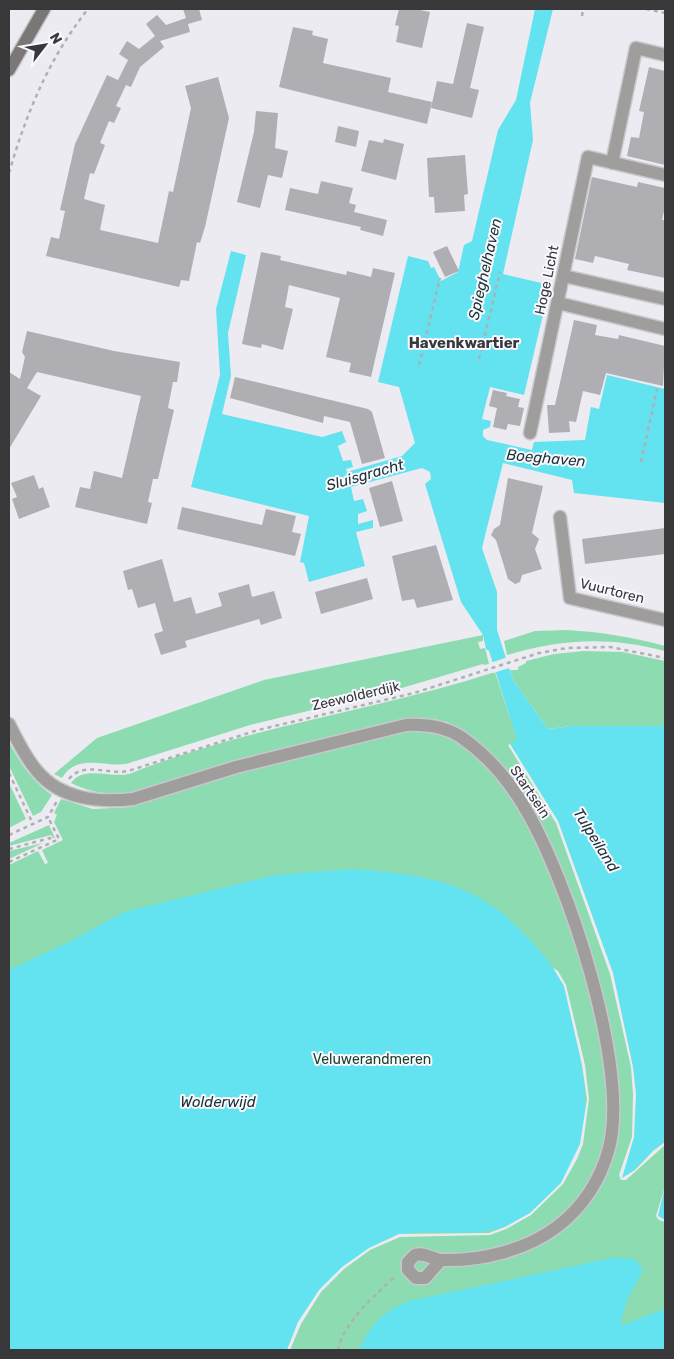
<svg xmlns="http://www.w3.org/2000/svg" width="674" height="1359" viewBox="0 0 674 1359" font-family="Rubik,sans-serif">
<style>
.green{fill:#8ddcb1}
.water{fill:#63e2f0}
.pier{fill:#ecebf1}
.building{fill:#aeaeb3}
.lines{fill:none;stroke-linecap:round;stroke-linejoin:round}
.minor-casing{stroke:#c8c7cc;stroke-width:15}
.secondary-casing{stroke:#c8c7cc;stroke-width:15}
.path{stroke:#b0afb4;stroke-width:2.5;stroke-dasharray:4 4;stroke-linecap:butt}
.minor{stroke:#a09d9d;stroke-width:12}
.secondary{stroke:#7c7777;stroke-width:12}
.labels{text-anchor:middle;dominant-baseline:central;stroke-width:4;stroke-linejoin:round;paint-order:stroke}
.street-label{font-size:14px;fill:#38373a;stroke:#f9f9ff}
.park-label{font-size:14px;fill:#1b432f;stroke:#f9f9ff}
.water-label{font-size:15px;font-style:italic;fill:#1c3235;stroke:#f9f9ff}
.neighbourhood-label{font-size:15px;font-weight:bold;fill:#38373a;stroke:#f9f9ff}
</style>
<rect width="100%" height="100%" fill="#ecebf1"/>
<path class="green" d="M567,630C601,632 632,637 665,646V651C608,636 560,639 507,655L504,641L535,631Z
M483,635V641L478,642L480,649L485,648L489,664L484,665L483,664L395,690L250,725L126,764C102,767 77,753 62,778L54,774L97,738L264,680Z
M583,651L623,652L665,661V1350H9V865L38,851L45,864L48,863L42,850L63,840L54,822L57,815L54,813L61,799L93,809L131,807L234,773L407,731H430L477,742L459,728L447,722L434,719L404,720L255,755L130,793C108,795 91,793 71,783C83,765 109,778 129,774C246,727 378,710 495,672L516,736L573,726L548,729L513,680L510,670H518V667L526,663V661L554,654Z
M9,742C20,763 32,781 52,795L41,812L33,816L9,766Z
M9,783L26,819L9,828Z
M49,825L55,838H53L51,835L9,846V843Z
M43,843L9,859V851Z"/>
<path class="water" d="M535,9H553L530,103L533,140L503,274L550,285L524,395L490,387L482,419L491,421L490,427L483,430V436L487,440L532,450L534,442L585,440L591,407L599,409L607,375L665,389V503L574,493L572,480L503,463L482,548L497,592V630L513,680L548,729L573,726H665V1142L657,1147L625,1178L621,1175L634,1137L636,1094L633,1067L613,973L558,821L510,744L517,740L489,651L486,649L483,635L461,602L425,484L431,479L430,472L422,468L351,487L354,501L363,499L367,511L358,514V524L373,520V528L356,532L365,566L309,582L304,563L300,562L309,516L191,487L220,375L216,309L231,251L246,255L228,333L231,376L222,414L322,437L342,431L346,442L338,446L343,461L351,460L353,467L346,469L347,472L402,456L415,443L399,387L378,382L408,256L428,261L431,268L434,267L441,281L458,272L464,245L472,241L498,130L516,100Z
M353,869C403,873 453,877 495,908C515,922 556,964 564,987C569,1001 571,1019 575,1034C590,1098 595,1153 543,1202C495,1247 458,1227 402,1234C390,1236 379,1243 369,1250C328,1276 303,1303 287,1350H9V970L69,942L124,912L275,875Z
M665,1189V1220L660,1218L658,1214Z
M617,1257L636,1260L643,1270L627,1300L620,1326L665,1309V1350H359C372,1323 381,1313 409,1301Z"/>
<path class="pier" d="M508,657L512,667L493,673L490,663Z
M510,744L558,821L613,973L633,1067L636,1094L634,1137L622,1178L635,1170L653,1151L665,1142V1145L626,1180H621L619,1175L632,1137L633,1094L631,1067L610,974L556,823L508,745Z
M553,968L558,971L566,985L585,1065L589,1099L583,1144L577,1159L563,1184L531,1215L506,1229L490,1235L400,1237L370,1250L344,1269L321,1292L301,1324L290,1350H287L298,1322L319,1290L342,1267L369,1248L399,1234L489,1233L505,1227L530,1213L561,1183L580,1144L587,1099L582,1065L564,986Z
M665,1186L658,1216L665,1220V1222L659,1220L656,1216Z"/>
<path class="building" d="M183,9H199L202,20L188,24L190,32L160,41L164,47L140,67L131,87L126,85L116,106L121,108L114,123L109,121L100,143L105,145L94,174L90,173L84,199L105,205L100,230L158,243L169,191L173,192L191,108L185,86L218,77L229,118L205,227L200,243L197,242L189,281L181,280L179,287L46,256L51,237L59,239L65,211L60,210L75,144L107,75L118,80L128,60L119,54L127,41L139,49L155,36L146,24L157,15L166,25L186,18Z
M399,9H415L430,12L422,48L396,42L399,26L395,25Z
M467,23L484,27L470,88L479,90L472,118L431,108L437,81L453,84Z
M293,27L313,31L312,35L328,39L323,63L391,78L388,92L432,102L427,124L279,87Z
M649,67L665,71V165L627,156L631,137L639,138L644,112L639,111Z
M256,111L278,113L275,148L288,151L282,178L268,175L260,208L237,202L254,132Z
M338,126L359,131L356,147L335,142Z
M384,139L404,144L396,180L361,171L369,140L383,143Z
M465,155L468,194L464,195L465,211L435,213L434,197H429L427,158Z
M592,177L637,187L638,182L665,188V207L662,220H665V278L627,270L629,264L595,256L593,263L575,259Z
M321,181L353,188L349,203L356,205L354,212L387,220L383,236L360,230L361,227L285,210L290,188L318,194Z
M447,246L459,271L445,277L433,252Z
M261,252L281,256L280,260L346,275L347,271L371,277L373,268L395,273L371,377L349,372L351,363L326,357L340,298L289,285L285,307L293,309L283,350L262,344L261,348L242,344Z
M574,320L597,325L595,335L618,339L619,335L665,346L663,386L606,373L600,395L583,391L576,422L569,421L570,432L549,433L547,405H555Z
M27,331L114,351L180,362L177,382H173L168,408L174,410L158,479H153L148,502L152,503L147,524L75,507L80,487L90,489L94,471L122,478L141,396L37,372L27,388L41,396L9,449V372L20,379L25,357L22,352Z
M235,377L368,409L372,412L385,458L362,464L350,422L324,416L323,423L230,398Z
M493,390L507,393L506,396L520,399L518,407L524,408L520,426L508,424L506,430L493,427L497,408L489,406Z
M34,475L39,489L43,487L50,507L19,519L12,499L17,497L11,483Z
M508,478L543,486L532,533L539,539L535,549L542,569L522,575L520,582L515,584L508,579L496,540L491,535L494,529L500,525Z
M392,481L403,521L380,527L369,488Z
M182,507L262,525L266,509L296,516L292,532L301,534L295,556L177,529Z
M665,528V554L585,564L582,539Z
M436,545L453,600L417,608L414,599L402,601L392,556Z
M162,559L174,602L191,597L196,614L222,606L218,593L249,584L252,597L274,591L282,618L261,625L259,619L185,641L187,647L161,655L154,634L163,631L155,603L138,608L132,589L128,590L123,571Z
M367,578L373,599L321,614L315,592Z"/>
<g class="lines">
<g class="minor-casing">
<path id="minor" d="M612,163L636,48L665,55
M564,276L665,299
M558,303L665,329
M530,433L588,157L665,175
M560,517L570,598L665,620
M9,724C17,740 25,757 37,771C60,799 99,803 133,799L236,767L406,725C426,724 444,726 461,737C487,755 510,782 526,810C568,881 630,1068 609,1148C601,1179 583,1207 558,1226C527,1250 482,1261 443,1260C433,1260 425,1252 415,1255L408,1262V1270L416,1278H425L441,1260"/>
</g>
<g class="secondary-casing">
<path id="secondary" d="M9,70L44,9"/>
</g>
<path class="path" d="M646,9L665,13
M582,16L583,9
M9,173C26,114 49,58 88,9
M479,359L500,272
M419,365L440,278
M641,462L657,389
M9,773L33,824
M69,779C83,761 109,775 128,771L258,730L414,693L539,653L567,648L610,647L665,658
M9,835L48,817L57,801
M9,849L50,838L52,842
M9,862L59,839L48,817
M338,1350C342,1324 377,1293 396,1276"/>
<use href="#minor" class="minor"/>
<use href="#secondary" class="secondary"/>
</g>
<g class="labels">
<g class="street-label">
<text transform="translate(547 280) rotate(-78)">Hoge Licht</text>
<text transform="translate(612 591) rotate(14)">Vuurtoren</text>
<text transform="translate(356 696) rotate(-13)">Zeewolderdijk</text>
<text transform="translate(530 792) rotate(56)">Startsein</text>
</g>
<g class="park-label">
<text x="372" y="1059">Veluwerandmeren</text>
</g>
<g class="water-label">
<text transform="translate(485 269) rotate(-77)">Spieghelhaven</text>
<text transform="translate(546 458) rotate(5)">Boeghaven</text>
<text transform="translate(365 475) rotate(-16)">Sluisgracht</text>
<text transform="translate(596 840) rotate(58)">Tulpeiland</text>
<text x="218" y="1102">Wolderwijd</text>
</g>
<g class="neighbourhood-label">
<text x="464" y="343">Havenkwartier</text>
</g>
</g>
<rect width="674" height="1359" fill="none" stroke="#38373a" stroke-width="20"/>
<g transform="translate(45 45) rotate(59)" stroke="#f9f9ff" stroke-width="4" paint-order="stroke">
<path d="M0-4L9 19L0 12L-9 19Z" fill="#38373a"/>
<text y="-8" font-size="14" font-weight="bold" text-anchor="middle" fill="#38373a">N</text>
</g>
</svg>
